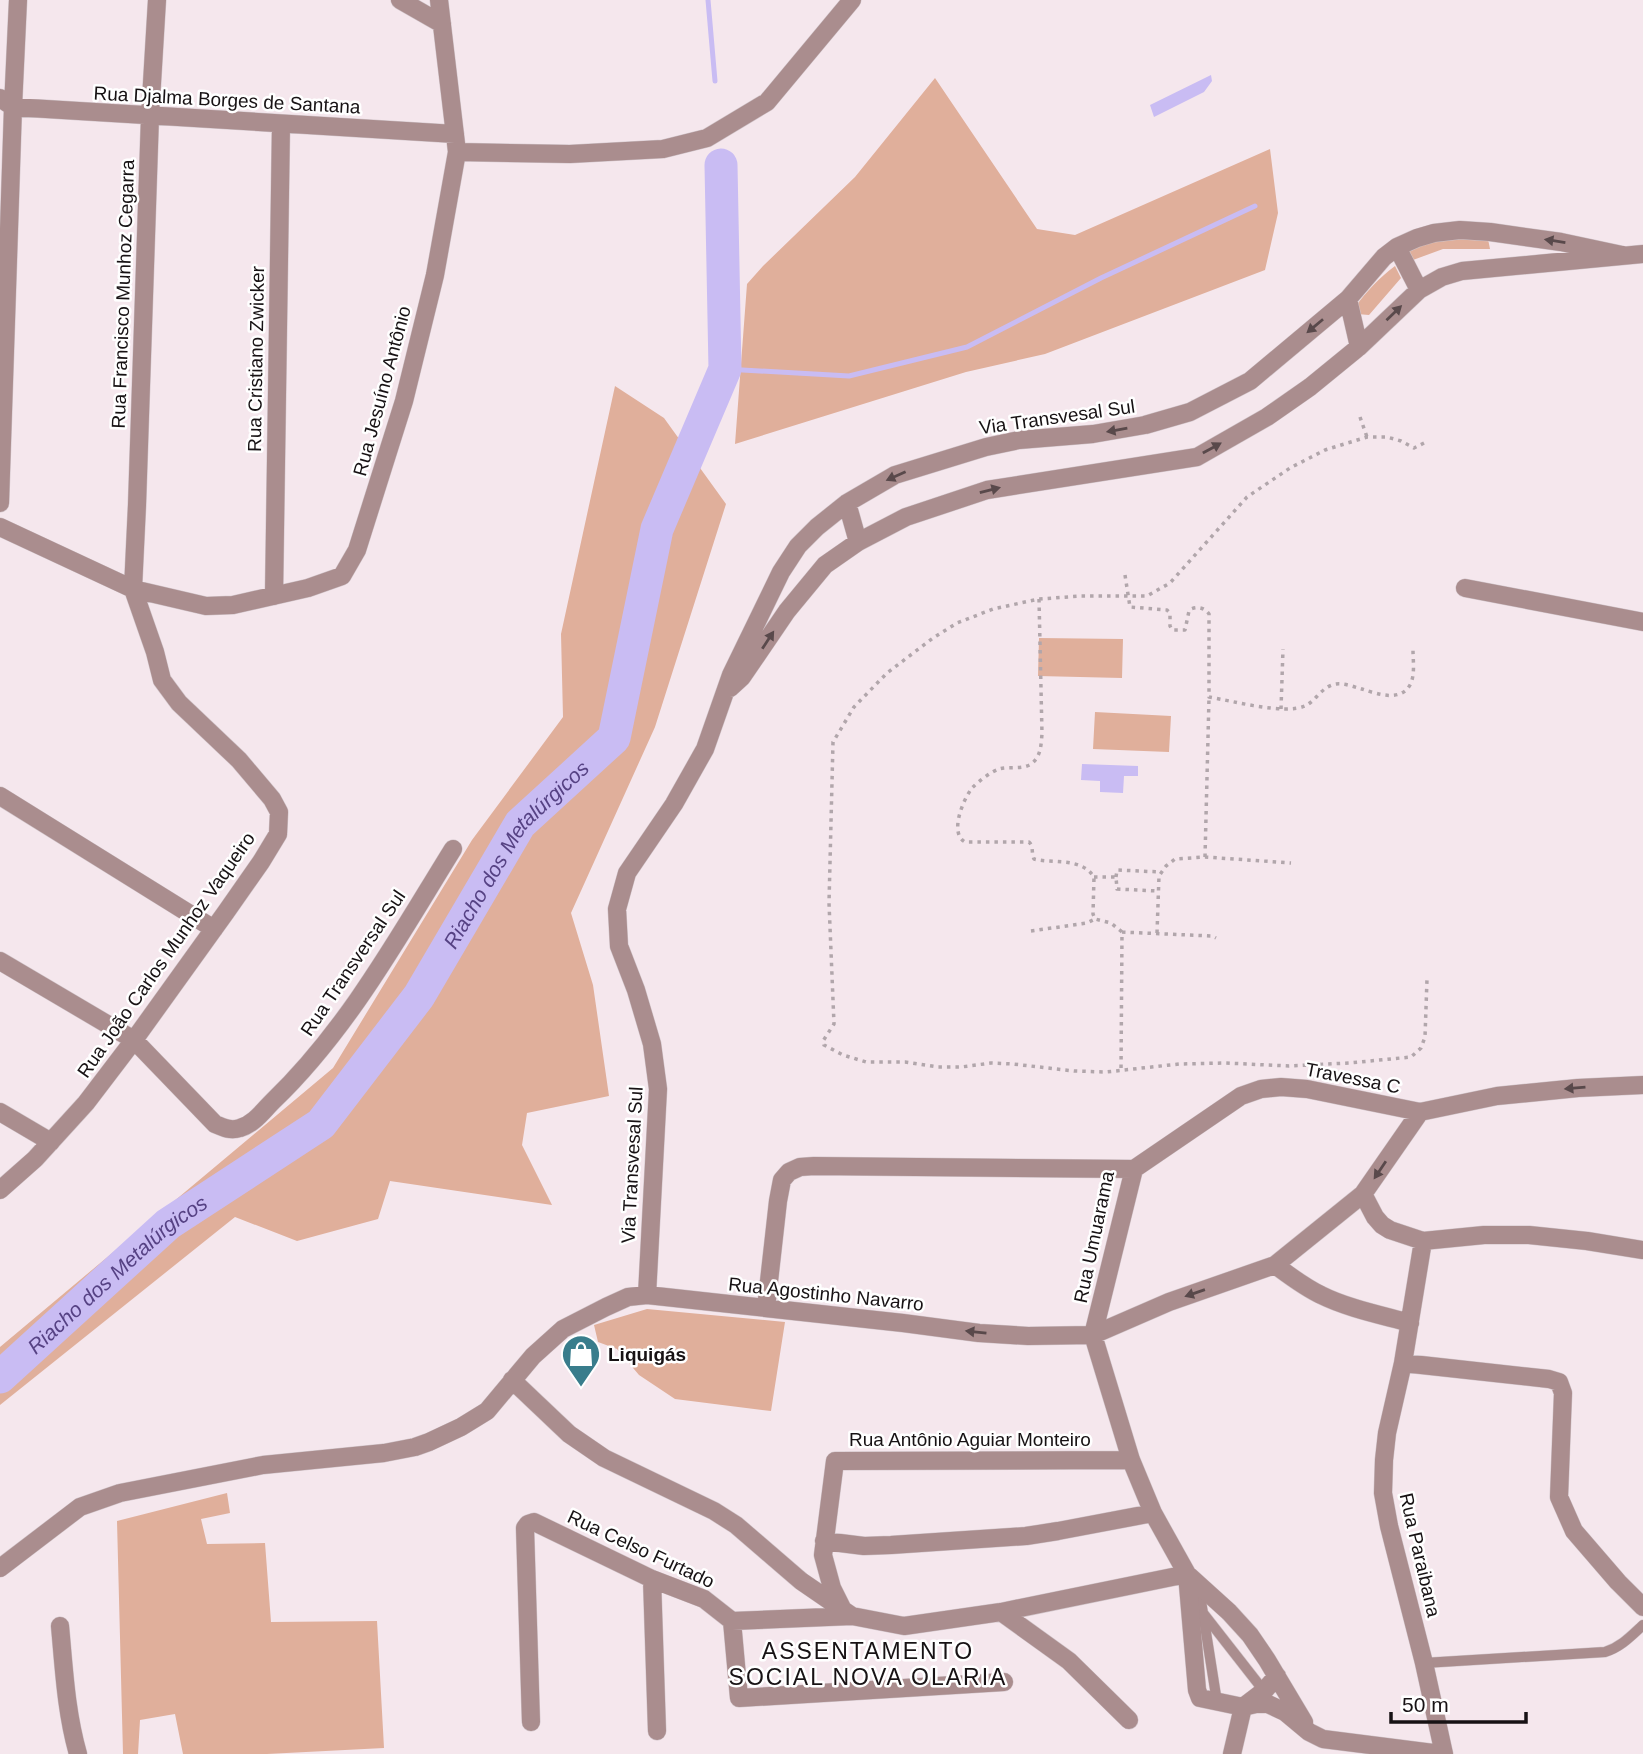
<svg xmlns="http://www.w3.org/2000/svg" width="1643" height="1754" viewBox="0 0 1643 1754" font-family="Arial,sans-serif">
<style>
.green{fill:#e0af9b}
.water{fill:#c9bcf3}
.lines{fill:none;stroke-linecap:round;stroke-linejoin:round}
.stream{stroke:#c9bcf3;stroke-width:5}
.river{stroke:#c9bcf3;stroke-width:33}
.lane-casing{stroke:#d1c5ca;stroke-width:11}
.street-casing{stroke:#d1c5ca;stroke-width:19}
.path{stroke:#b1a6ab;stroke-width:3.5;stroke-dasharray:3.5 5;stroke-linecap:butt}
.lane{stroke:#aa8d8e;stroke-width:10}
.street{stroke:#aa8d8e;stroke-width:18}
.oneway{fill:#59494b}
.labels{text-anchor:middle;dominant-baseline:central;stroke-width:5;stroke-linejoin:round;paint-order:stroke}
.street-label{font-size:19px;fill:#171214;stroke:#fff}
.poi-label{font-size:19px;font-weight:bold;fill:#171214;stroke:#fff;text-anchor:start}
.water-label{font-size:21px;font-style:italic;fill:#564284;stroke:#fff}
.quarter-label{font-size:23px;letter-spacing:2px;fill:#171214;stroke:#fff}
</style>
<rect width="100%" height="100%" fill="#f5e7ed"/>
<path class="green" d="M935,78L1037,229L1075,235L1270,149L1278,213L1265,270L1045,354L966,372L735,444L747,284L763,266L855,177Z
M1419,239H1488L1490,249H1443L1413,260L1403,253Z
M1395,266L1401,278L1369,315L1357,314L1355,307C1367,291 1379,278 1395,266Z
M615,386L664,418L726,504L655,727L571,913L593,985L609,1096L527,1113L522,1145L552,1205L390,1181L378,1219L297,1241L235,1217L0,1405V1347L333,1068L472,840L563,717L561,634Z
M1039,638L1123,639L1122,678L1038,676Z
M1095,712L1171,716L1169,752L1093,749Z
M647,1309L785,1322L771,1411L675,1399L639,1375L617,1349L598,1342L594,1325Z
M227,1493L230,1513L201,1519L207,1544L265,1543L271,1622L377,1621L384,1748L267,1754H183L175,1714L140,1720L138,1754H123L117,1521Z"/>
<path class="water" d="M1211,75L1212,81L1204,92L1154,117L1150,105Z
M1082,764L1138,766V776H1124L1123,793L1100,792V781L1081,780Z"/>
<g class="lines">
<path class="stream" d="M708,0L715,81
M725,369L849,376L967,347L1101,278L1255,206"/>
<path class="river" id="s1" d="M0,1377L168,1224L321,1124L419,996L520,824L614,738L657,529L725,369L721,165"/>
<g class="lane-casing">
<path id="lane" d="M1199,1588L1217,1702
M1203,1613L1264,1691
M1424,1663L1605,1652C1621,1647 1631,1636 1643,1625"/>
</g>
<g class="street-casing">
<path id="street" d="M400,0L442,24
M0,98L13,107L455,134
M457,152L570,154L663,149L707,138L767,102L852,0
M1397,247L1419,290
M1348,299L1359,347
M0,503L13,107L18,0
M847,503L858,542
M0,527L133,589L206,606L233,605L308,588L342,576L357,550L404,401L435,275L457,152L439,0
M1465,588L1643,622
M274,596L281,124
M730,688L742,677L787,611L825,565L858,542L906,517L987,490L1197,457L1267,417L1310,387L1359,347L1419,290L1442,277L1462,271L1643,254
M0,796L214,929
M0,961L134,1040L215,1124C224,1128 231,1131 240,1128C254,1124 263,1111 273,1101C348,1029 399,936 453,849
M0,1112L51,1142
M1134,1169L1093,1335L1131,1460L1153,1513L1187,1574L1229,1612L1250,1635L1267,1660L1304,1722
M1134,1169L1241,1096L1261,1089L1281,1087L1307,1089L1420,1112
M0,1190L35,1159L86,1103L134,1040L226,912L261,862L278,834L279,812L272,799L239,760L179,703L162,680L155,652L133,589L137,505L150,116L157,0
M1363,1194L1375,1217L1382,1225L1390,1230L1423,1241L1484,1235H1529L1587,1241L1643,1250
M1423,1241L1403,1363L1387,1433L1384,1460L1383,1493L1389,1526L1424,1663L1444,1754
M1275,1265C1290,1276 1304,1287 1321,1295C1347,1308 1381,1315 1410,1323
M647,1295L658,1089L652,1044L636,990L619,946L617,909L627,873L674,804L705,749L731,675L781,572L798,546L817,527L847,503L895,475L986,447L1019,440L1093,434L1145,425L1190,412L1250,381L1348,299L1384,257L1397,247L1417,238L1434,233L1460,230L1490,232L1561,242L1622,255
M766,1308L778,1201L782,1180L789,1172L800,1167L814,1166L1134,1169
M1403,1363L1549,1379L1559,1382L1563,1393L1559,1497L1574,1531L1618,1582L1643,1607
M512,1380L569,1434L604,1458L714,1511L736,1525L801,1581L852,1616L904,1626L1001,1612L1187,1574L1197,1690L1200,1698L1243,1707L1256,1704H1268L1285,1712L1309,1732L1323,1739L1441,1754
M824,1541L864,1546L891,1545L1026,1536L1058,1531L1153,1513
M0,1568L80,1507L120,1493L263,1465L384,1453L415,1447L429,1442L461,1427L487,1411L533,1356L563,1329L606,1307L628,1297L647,1295L903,1323L979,1333L1028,1336L1093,1335L1169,1302L1275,1265L1363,1194L1420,1112L1497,1096L1578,1088L1643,1085
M652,1579L657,1731
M842,1608L832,1588L823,1555L835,1461L1131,1460
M1001,1612L1069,1661L1129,1720
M732,1621L739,1698L1004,1682
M60,1626C64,1669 66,1712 78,1754
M531,1722L525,1528L528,1524L534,1522L652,1579L704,1599L732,1621L852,1616
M1232,1754L1243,1707L1264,1691L1277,1676"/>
</g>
<path class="path" d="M1360,417L1367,437
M1424,443L1414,448L1401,441L1387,437H1367L1325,450L1290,468L1247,497L1170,583L1147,596H1081L1039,599L993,609L957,623L933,638L887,673L854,707L833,742L829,903L834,1024L823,1041L824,1045L843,1055L866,1062H905L938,1067H961L991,1063L1013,1064L1074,1071L1106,1072L1179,1064L1225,1063L1289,1066L1349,1063L1411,1057L1421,1048L1425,1037L1427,979
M1125,575L1130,607L1167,610L1170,613V626L1172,630H1185L1189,611L1191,609C1198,606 1205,608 1209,614V697C1233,701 1284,715 1305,706C1317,700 1322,686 1336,684C1345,683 1354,687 1362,689C1377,694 1402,703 1411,683C1415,673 1413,660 1413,650
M1039,599L1042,734C1041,745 1041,757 1031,764C1022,770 1009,766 999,769C990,772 978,782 972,788C963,800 949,833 965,842H1029C1034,847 1031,853 1034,859C1054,864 1081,857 1094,877L1093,914L1095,919L1111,923L1122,932L1121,1071
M1281,709L1283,649
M1205,857L1209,698
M1094,877H1116L1117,889L1158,891
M1116,877L1117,870L1161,872
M1031,931L1087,923L1095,919
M1122,932L1212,936L1216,938
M1157,933L1159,876L1166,866L1175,859L1205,857L1291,863"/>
<use href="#lane" class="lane"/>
<use href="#street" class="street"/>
</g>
<defs><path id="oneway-solid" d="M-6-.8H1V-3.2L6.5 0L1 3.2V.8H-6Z" transform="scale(1.75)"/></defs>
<g class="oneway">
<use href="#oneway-solid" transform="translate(1555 241) rotate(-171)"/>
<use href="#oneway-solid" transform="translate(1394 313) rotate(-44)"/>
<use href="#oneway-solid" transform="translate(1315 326) rotate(140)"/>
<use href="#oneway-solid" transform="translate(1117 430) rotate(170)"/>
<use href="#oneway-solid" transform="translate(1212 448) rotate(-29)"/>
<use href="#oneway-solid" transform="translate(896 476) rotate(156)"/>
<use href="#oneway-solid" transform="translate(990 490) rotate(-14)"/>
<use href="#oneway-solid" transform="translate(768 640) rotate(-57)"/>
<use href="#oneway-solid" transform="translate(1575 1088) rotate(175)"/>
<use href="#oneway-solid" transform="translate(1380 1170) rotate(124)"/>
<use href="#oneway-solid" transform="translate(1195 1293) rotate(161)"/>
<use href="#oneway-solid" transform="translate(976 1332) rotate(-174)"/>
</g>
<defs>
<g id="shop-pin" transform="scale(2.0125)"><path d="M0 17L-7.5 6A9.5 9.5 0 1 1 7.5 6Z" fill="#397d8c" stroke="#fff"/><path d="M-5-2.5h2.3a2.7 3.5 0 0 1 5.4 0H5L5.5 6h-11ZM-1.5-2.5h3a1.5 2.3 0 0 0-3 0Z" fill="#fff"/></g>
</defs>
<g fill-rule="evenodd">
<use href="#shop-pin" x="581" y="1354"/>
</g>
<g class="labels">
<g class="street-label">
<text transform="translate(227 100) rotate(3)">Rua Djalma Borges de Santana</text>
<text transform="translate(123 294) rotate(-88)">Rua Francisco Munhoz Cegarra</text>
<text transform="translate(256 359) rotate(-89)">Rua Cristiano Zwicker</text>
<text transform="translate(382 391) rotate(-75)">Rua Jesuíno Antônio</text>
<text transform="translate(1057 417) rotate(-8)">Via Transvesal Sul</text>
<text transform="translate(166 955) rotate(-55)">Rua João Carlos Munhoz Vaqueiro</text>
<text transform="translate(353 963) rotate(-56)">Rua Transversal Sul</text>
<text transform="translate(1353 1078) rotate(11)">Travessa C</text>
<text transform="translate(632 1165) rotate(-87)">Via Transvesal Sul</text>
<text transform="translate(1094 1237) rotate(-78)">Rua Umuarama</text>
<text transform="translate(826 1294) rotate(6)">Rua Agostinho Navarro</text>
<text x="970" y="1439">Rua Antônio Aguiar Monteiro</text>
<text transform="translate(641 1549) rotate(25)">Rua Celso Furtado</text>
<text transform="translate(1420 1555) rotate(77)">Rua Paraibana</text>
</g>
<g class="poi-label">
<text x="608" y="1354">Liquigás</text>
</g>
<g class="water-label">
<text stroke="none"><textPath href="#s1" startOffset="744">Riacho dos Metalúrgicos</textPath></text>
<text stroke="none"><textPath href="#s1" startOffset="156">Riacho dos Metalúrgicos</textPath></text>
</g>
<g class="quarter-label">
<text x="868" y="1651">ASSENTAMENTO<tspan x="868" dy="26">SOCIAL NOVA OLARIA</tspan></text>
</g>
</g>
<path d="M1391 1712v10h135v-10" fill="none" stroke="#171214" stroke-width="3.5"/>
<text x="1402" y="1712" font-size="21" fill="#171214" stroke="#ffffff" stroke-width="5" paint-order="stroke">50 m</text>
</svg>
